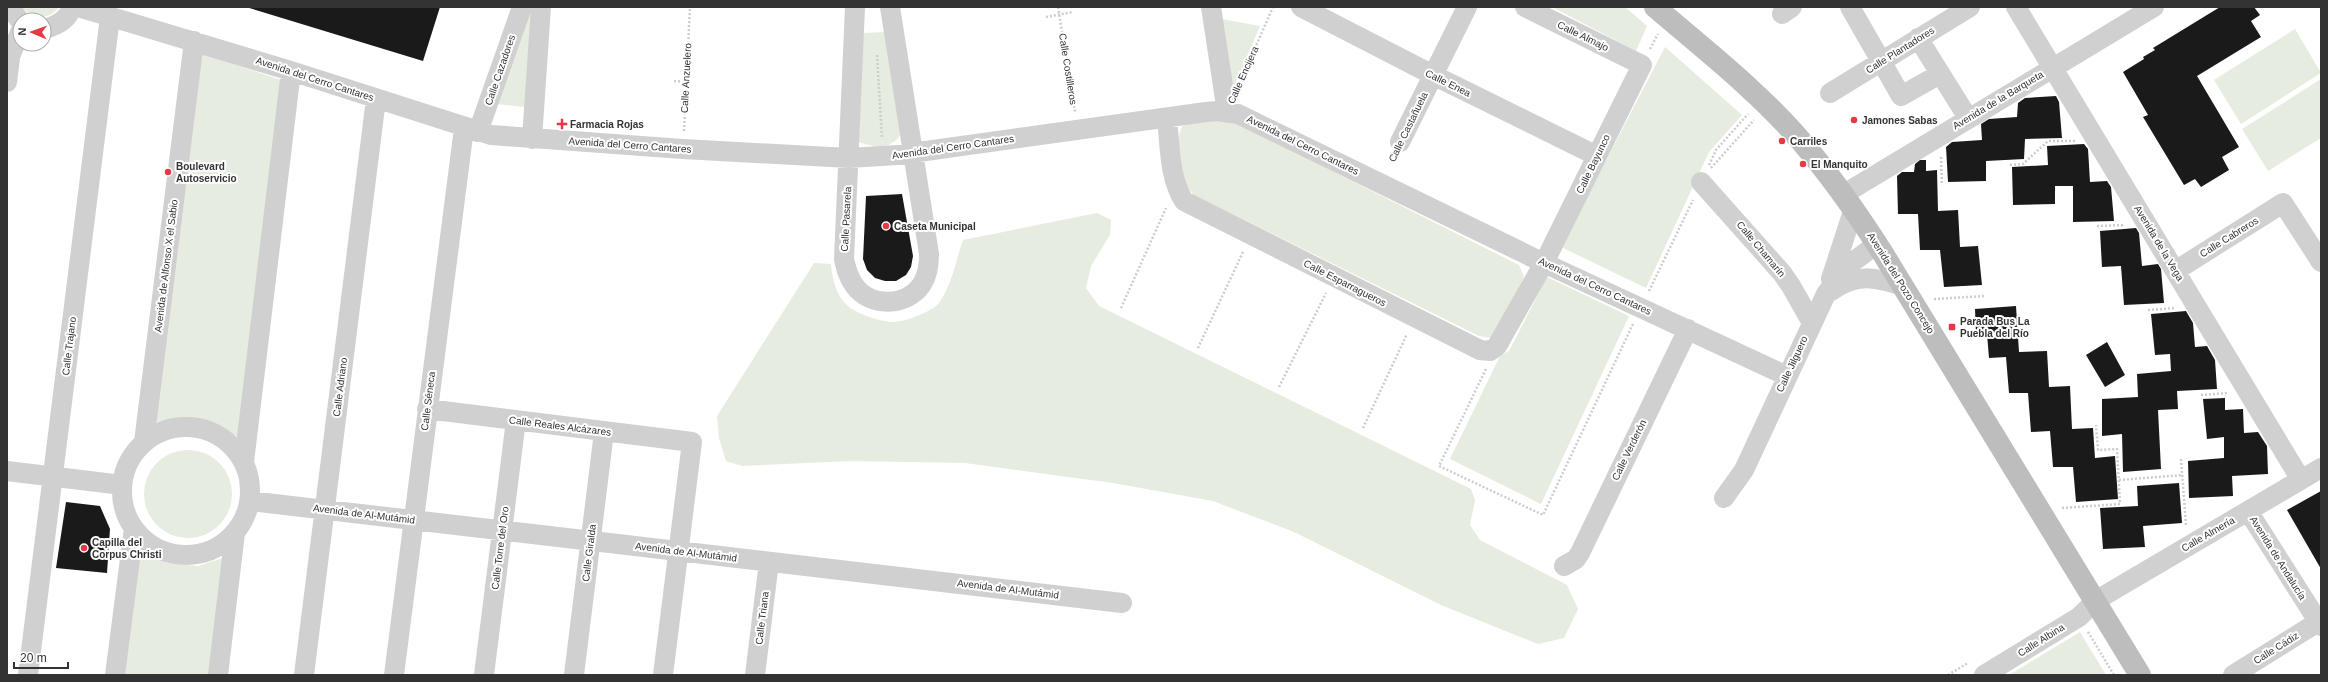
<svg xmlns="http://www.w3.org/2000/svg" width="2328" height="682" viewBox="0 0 2328 682" font-family="Arial,sans-serif">
<style>
.green{fill:#e6ecdf}
.building{fill:#1a1a1a}
.lines{fill:none;stroke-linecap:round;stroke-linejoin:round}
.path{stroke:#cdcdcd;stroke-width:2.5;stroke-dasharray:2 2;stroke-linecap:butt}
.street{stroke:#d0d0d0;stroke-width:20}
.secondary{stroke:#bdbdbd;stroke-width:22}
.poi-dot{fill:#e63946;stroke:#fff;stroke-width:1.5}
.labels{text-anchor:middle;dominant-baseline:central;stroke-width:4;stroke-linejoin:round;paint-order:stroke}
.street-label{font-size:10px;fill:#333;stroke:#fff}
.poi-label{font-size:10px;font-weight:bold;fill:#333;stroke:#fff;text-anchor:start}
</style>
<rect width="100%" height="100%" fill="#fff"/>
<path class="green" d="M22,7H59C49,21 33,19 22,7Z
M530,7H534L525,107L496,104Z
M1552,7H1625L1647,26L1636,51Z
M1216,18L1260,26L1235,85L1227,82Z
M2295,29L2321,73L2241,124L2214,80Z
M885,32L901,133C893,150 874,148 859,142L862,33Z
M1665,47L1742,115L1709,152L1646,288L1561,247Z
M202,54L281,80L238,437C204,415 193,415 154,423Z
M2321,79V138L2268,171L2242,129Z
M1231,120L1519,265L1524,277L1496,334L1492,338L1479,336L1194,195C1192,192 1188,189 1186,185C1182,175 1173,132 1184,125C1197,117 1217,121 1231,120Z
M1097,213L1111,220L1110,235L1091,266L1086,288L1099,306L1471,489L1475,500L1470,525L1480,540L1567,585L1578,609L1564,638L1538,644L1441,605L1294,532L1213,501L1113,483L965,463L850,461L742,466L726,461L719,438L717,416L814,263L831,264C832,278 836,296 848,306C857,314 879,321 891,322C902,323 932,312 939,303C952,285 956,260 963,240Z
M1547,277L1629,316L1541,504L1450,459L1500,356L1509,351Z
M144 494a44 44 0 1 1 88 0a44 44 0 1 1-88 0Z
M140,551L167,563L198,566L226,557L211,675H123Z
M2080,632L2106,675H2009Z"/>
<path class="building" d="M246,7H440L423,61Z
M2220,7H2254L2260,15L2251,21L2261,37L2197,76L2239,147L2222,157L2229,170L2201,187L2195,179L2184,185L2143,117L2148,115L2123,72L2144,59L2143,57L2155,50L2153,48Z
M2056,96L2059,102L2062,138L2025,139L2024,159L1986,161V181L1948,182L1946,147L1952,142L1982,140L1981,124L1989,119L2017,117L2018,103L2025,98Z
M2084,144L2088,149L2090,182L2107,181L2111,187L2114,221L2073,222V186H2055V204L2013,205L2012,167L2048,165L2047,146Z
M1920,160H1926V171L1937,170L1938,211L1958,210L1960,247L1978,246L1982,285L1944,287L1940,250H1920L1918,214H1898L1897,176L1902,172H1914L1915,164Z
M902,194L913,256L911,267L906,275L896,281H885L875,278L867,270L863,259L866,196Z
M2136,228L2139,233L2142,266L2158,264L2161,269L2164,303L2124,305L2121,266L2102,267L2100,231Z
M2016,306L2019,352L2047,351L2049,387L2070,386L2072,429L2093,428L2095,458L2115,456L2118,499L2076,502L2073,467H2053L2050,431L2031,432L2028,393H2009L2006,357L1989,358L1987,334H1976L1975,309Z
M2186,311L2193,323L2195,347L2207,346L2215,360L2217,389L2177,391L2178,409L2158,410L2161,469L2123,472L2122,434L2102,436V399L2138,397L2137,374L2171,371L2170,354L2155,355L2151,314Z
M2107,342L2125,375L2105,387L2086,355Z
M2225,398V410L2243,409L2244,433L2258,432L2267,446L2268,474L2232,476L2233,496L2189,498L2188,461L2224,458V437L2207,439L2203,399Z
M2179,483L2182,523L2143,526L2145,547L2103,549L2100,508L2138,506L2137,486Z
M2321,491V569L2287,510Z
M66,502L100,506L110,529L107,573L56,568Z"/>
<g class="lines">
<path class="path" d="M1058,7L1075,112
M1046,17L1073,12
M1650,49L1658,34
M877,55L882,138
M1242,78L1273,7
M674,81L686,82
M684,131L690,7
M1941,157L1942,185
M1709,165L1716,150L1748,114
M2010,165L2023,164L2048,141H2075
M1711,168L1754,120
M2097,226L2125,225
M1649,291L1693,200
M1934,299L1985,296
M1121,308L1166,208
M2148,310L2176,308
M1198,348L1243,252
M1486,369L1439,466L1543,515L1633,324
M1279,387L1326,293
M2201,395L2227,393
M1363,428L1407,334
M2181,459L2186,525
M2119,480L2183,475
M2062,508L2120,504L2117,449L2098,450L2096,425
M2088,632L2114,675
M1948,675L1968,663"/>
<path class="street" d="M10,7L20,21
M78,7L291,71L491,135L683,149L849,158L897,155L1206,112L1217,111L1238,114L1544,263L1787,376
M855,7L844,259C846,268 848,277 854,285C870,308 907,307 922,284C928,275 929,264 929,254L890,7
M1211,7L1227,112
M1301,7L1433,75L1597,156
M1850,7L1901,96L1940,74
M2016,7L2301,480
M1782,14L1792,7
M44,29C56,26 68,20 72,7
M1918,38L1968,118
M7,64L20,32
M7,82L10,58
M1830,93L1970,7
M1167,118C1170,145 1169,178 1184,201L1480,350L1490,351L1497,346L1544,263L1642,65L1525,7
M478,132L522,7
M532,139L541,7
M1400,142L1467,7
M1701,182L1782,273L1791,286L1812,323
M1844,194L2154,7
M2175,271L2283,203L2321,262
M1831,279L1854,208
M1831,291C1857,273 1874,277 1903,286
M427,409L692,442L663,675
M122 491a64 64 0 1 1 128 0a64 64 0 1 1-128 0Z
M144,442L194,41
M244,462L291,71
M7,471L122,485
M1724,498L1744,470L1826,294L1846,267L1877,244
M250,501L1122,603
M2248,511L2321,626
M1564,566L1576,559L1580,553L1688,329
M28,675L110,17
M115,675L134,528
M218,675L235,533
M304,675L376,99
M394,675L464,128
M484,675L516,420
M574,675L604,432
M755,675L769,562
M1984,675L2079,617L2095,601L2321,468
M2233,675L2318,622"/>
<path class="secondary" d="M1655,7C1705,50 1758,91 1801,141C1831,176 1857,213 1882,252L2140,675"/>
</g>
<g class="poi-dot">
<circle cx="1854" cy="120" r="4"/>
<path d="M560 118h4v4h4v4h-4v4h-4v-4h-4v-4h4z"/>
<circle cx="1782" cy="141" r="4"/>
<circle cx="1803" cy="164" r="4"/>
<circle cx="168" cy="172" r="4"/>
<circle cx="886" cy="226" r="4"/>
<rect x="1948" y="323" width="8" height="8" rx="2"/>
<circle cx="84" cy="548" r="4"/>
</g>
<g class="labels">
<g class="street-label">
<text transform="translate(1583 36) rotate(26)">Calle Almajo</text>
<text transform="translate(1900 50) rotate(-32)">Calle Plantadores</text>
<text transform="translate(1068 69) rotate(81)">Calle Costilleros</text>
<text transform="translate(500 70) rotate(-71)">Calle Cazadores</text>
<text transform="translate(1243 75) rotate(-66)">Calle Encijera</text>
<text transform="translate(686 78) rotate(-87)">Calle Anzuelero</text>
<text transform="translate(315 79) rotate(18)">Avenida del Cerro Cantares</text>
<text transform="translate(1448 83) rotate(26)">Calle Enea</text>
<text transform="translate(1998 100) rotate(-31)">Avenida de la Barqueta</text>
<text transform="translate(1408 127) rotate(-64)">Calle Castañuela</text>
<text transform="translate(630 145) rotate(4)">Avenida del Cerro Cantares</text>
<text transform="translate(1303 145) rotate(26)">Avenida del Cerro Cantares</text>
<text transform="translate(953 147) rotate(-8)">Avenida del Cerro Cantares</text>
<text transform="translate(1593 164) rotate(-64)">Calle Bayunco</text>
<text transform="translate(846 219) rotate(-87)">Calle Pasarela</text>
<text transform="translate(2229 237) rotate(-32)">Calle Cabreros</text>
<text transform="translate(2159 243) rotate(59)">Avenida de la Vega</text>
<text transform="translate(1761 249) rotate(50)">Calle Chamarín</text>
<text transform="translate(166 266) rotate(-83)">Avenida de Alfonso X el Sabio</text>
<text transform="translate(1345 283) rotate(27)">Calle Esparragueros</text>
<text transform="translate(1901 283) rotate(58)">Avenida del Pozo Concejo</text>
<text transform="translate(1595 286) rotate(25)">Avenida del Cerro Cantares</text>
<text transform="translate(69 346) rotate(-83)">Calle Trajano</text>
<text transform="translate(1792 364) rotate(-65)">Calle Jilguero</text>
<text transform="translate(340 387) rotate(-83)">Calle Adriano</text>
<text transform="translate(428 401) rotate(-83)">Calle Séneca</text>
<text transform="translate(560 426) rotate(7)">Calle Reales Alcázares</text>
<text transform="translate(1629 450) rotate(-64)">Calle Verderón</text>
<text transform="translate(364 514) rotate(7)">Avenida de Al-Mutámid</text>
<text transform="translate(2208 534) rotate(-30)">Calle Almería</text>
<text transform="translate(500 548) rotate(-83)">Calle Torre del Oro</text>
<text transform="translate(686 552) rotate(7)">Avenida de Al-Mutámid</text>
<text transform="translate(589 553) rotate(-83)">Calle Giralda</text>
<text transform="translate(2278 558) rotate(58)">Avenida de Andalucía</text>
<text transform="translate(1008 589) rotate(7)">Avenida de Al-Mutámid</text>
<text transform="translate(762 618) rotate(-83)">Calle Triana</text>
<text transform="translate(2041 640) rotate(-32)">Calle Albina</text>
<text transform="translate(2276 648) rotate(-32)">Calle Cádiz</text>
</g>
<g class="poi-label">
<text x="1862" y="120">Jamones Sabas</text>
<text x="570" y="124">Farmacia Rojas</text>
<text x="1790" y="141">Carriles</text>
<text x="1811" y="164">El Manquito</text>
<text x="176" y="166">Boulevard<tspan x="176" dy="12">Autoservicio</tspan></text>
<text x="894" y="226">Caseta Municipal</text>
<text x="1960" y="321">Parada Bus La<tspan x="1960" dy="12">Puebla del Río</tspan></text>
<text x="92" y="542">Capilla del<tspan x="92" dy="12">Corpus Christi</tspan></text>
</g>
</g>
<rect width="2328" height="682" fill="none" stroke="#333333" stroke-width="16"/>
<g transform="translate(32 32) rotate(272)"><circle r="19" fill="#ffffff" stroke="#adadad"/>
<path d="M0-3L7 15L0 10L-7 15Z" fill="#e63946"/>
<text y="-6" font-size="11" font-weight="bold" text-anchor="middle" fill="#333333">N</text>
</g>
<path d="M14 662v6h54v-6" fill="none" stroke="#333333" stroke-width="2"/>
<text x="20" y="662" font-size="12" fill="#333333" stroke="#ffffff" stroke-width="3" paint-order="stroke">20 m</text>
</svg>
